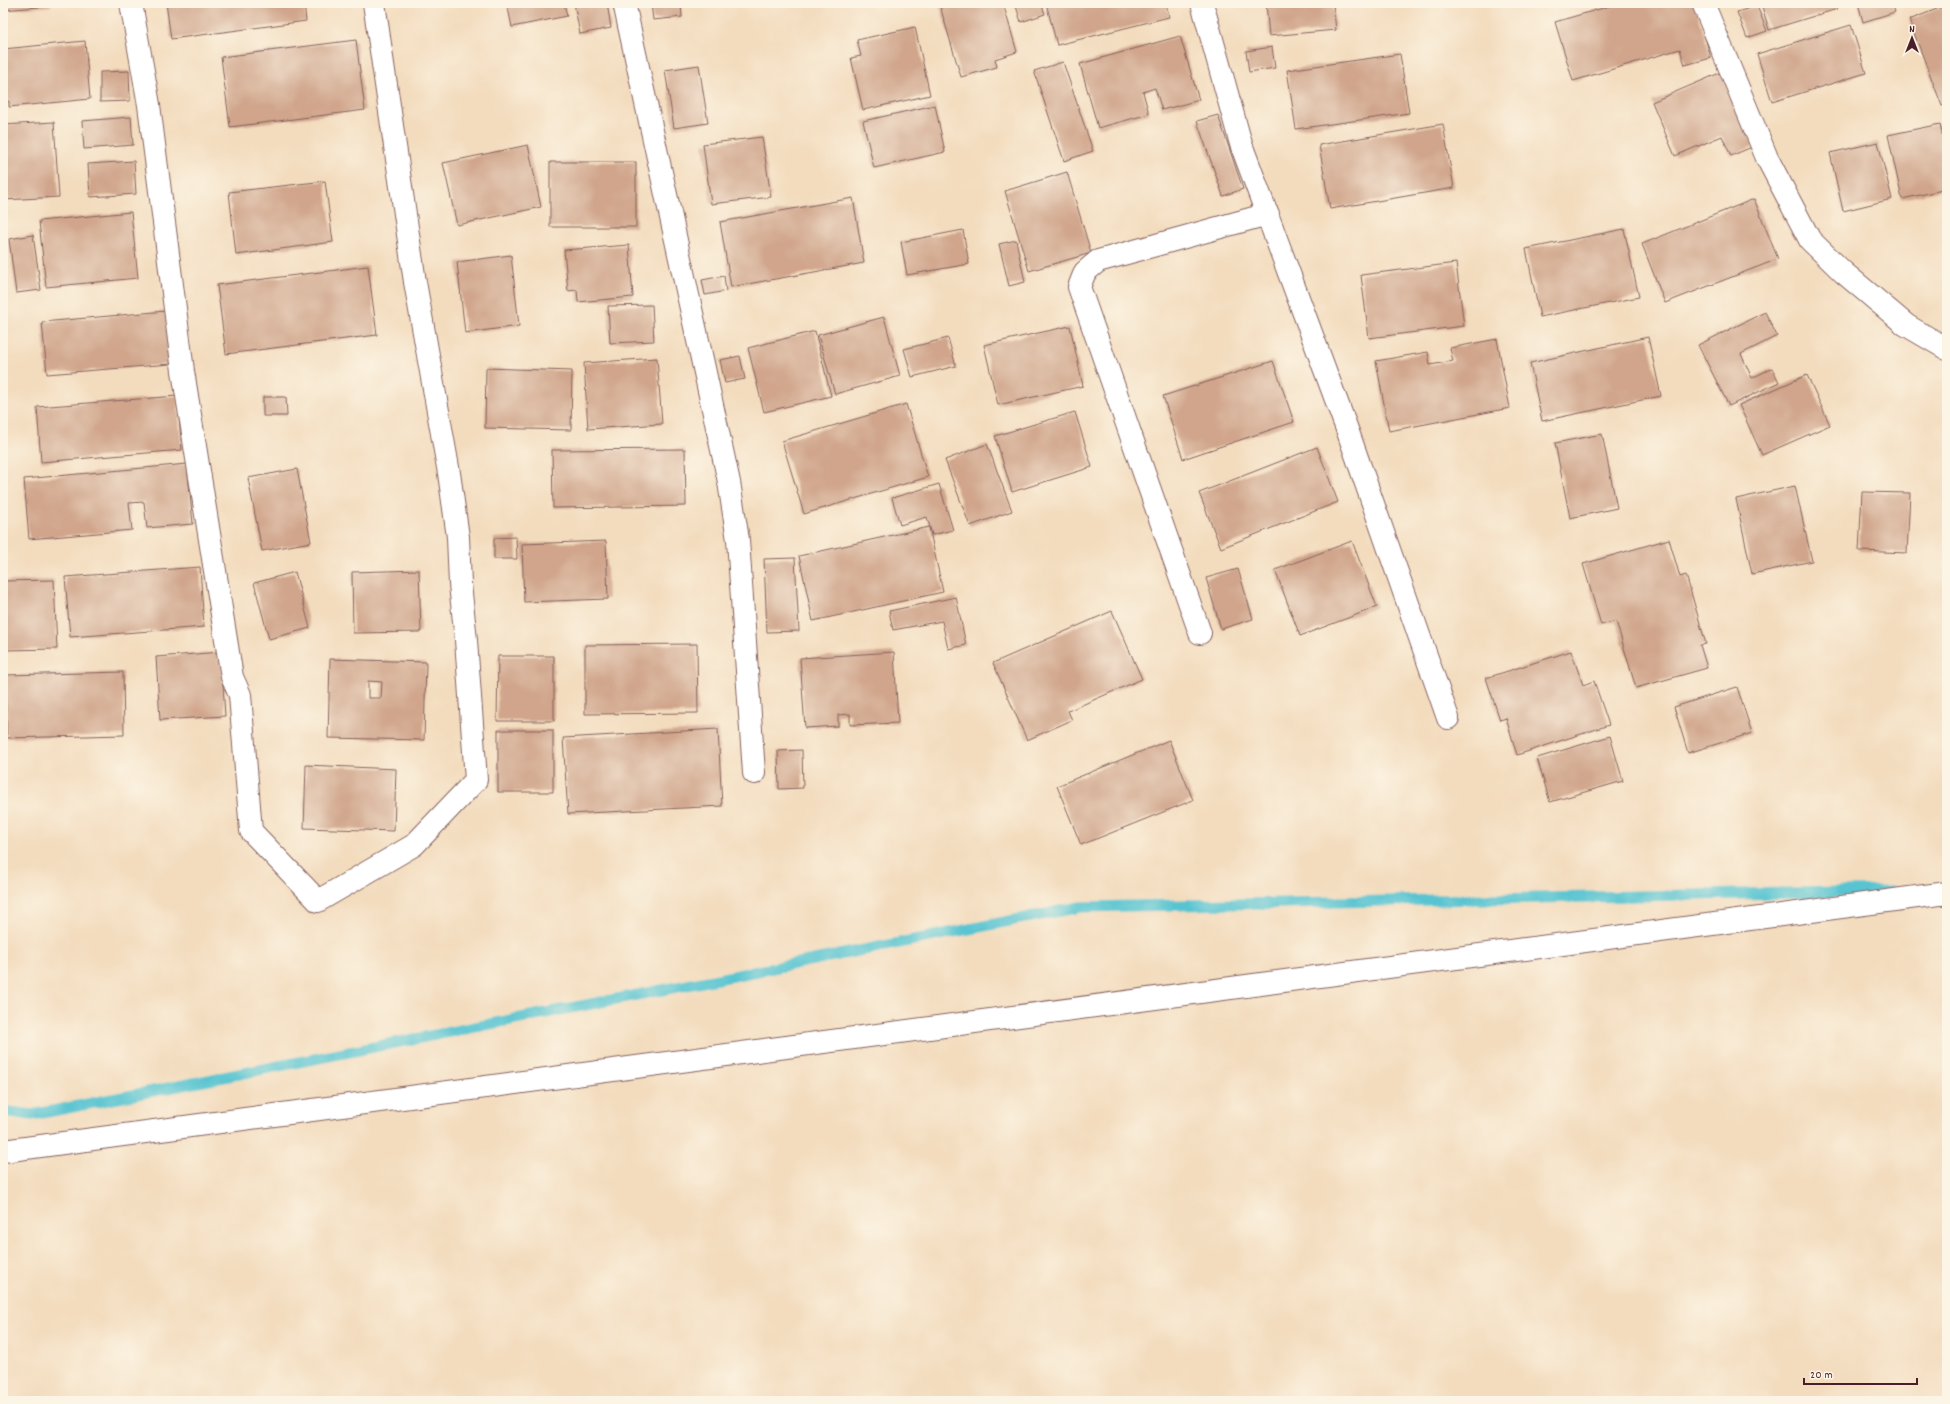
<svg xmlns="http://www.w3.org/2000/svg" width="1950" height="1404" viewBox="0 0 1950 1404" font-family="Dekko,sans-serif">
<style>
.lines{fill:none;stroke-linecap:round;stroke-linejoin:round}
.stream{stroke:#58c4d1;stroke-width:11}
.building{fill:#d0a58b;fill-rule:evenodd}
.street-casing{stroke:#85615e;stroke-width:24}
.street{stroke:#fff;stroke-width:22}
</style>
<rect width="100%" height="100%" fill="#fcf5e5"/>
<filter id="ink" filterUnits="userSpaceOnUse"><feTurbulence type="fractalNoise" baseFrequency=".025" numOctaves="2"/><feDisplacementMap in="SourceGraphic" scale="8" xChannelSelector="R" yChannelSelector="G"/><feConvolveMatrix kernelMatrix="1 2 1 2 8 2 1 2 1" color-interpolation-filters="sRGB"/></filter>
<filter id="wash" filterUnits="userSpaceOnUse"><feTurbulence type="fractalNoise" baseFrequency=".012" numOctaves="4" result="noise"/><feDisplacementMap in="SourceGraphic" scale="16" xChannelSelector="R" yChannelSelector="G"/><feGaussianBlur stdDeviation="0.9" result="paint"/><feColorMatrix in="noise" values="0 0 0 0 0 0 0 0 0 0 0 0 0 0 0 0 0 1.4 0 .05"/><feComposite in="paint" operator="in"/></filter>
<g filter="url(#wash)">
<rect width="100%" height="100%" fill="#f3dcbe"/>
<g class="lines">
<path class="stream" d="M3,1111L32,1115L1080,907L1892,891"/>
</g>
<g id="blocks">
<path class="building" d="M3,3H51V6L3,10Z
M166,3H304L306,21L171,39Z
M507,3H564L567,16L512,27Z
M574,3H607L611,28L580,34Z
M651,3H681L682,17L653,20Z
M939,3H1003L1017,52L995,59L997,67L961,77Z
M1015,3H1041L1045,14L1021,22Z
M1046,3H1166L1169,17L1057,45Z
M1266,3H1333L1336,30L1269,36Z
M1620,3H1695L1711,58L1685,65L1680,49L1573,81L1555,22Z
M1761,3H1835L1837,9L1769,30Z
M1858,3H1892L1895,12L1863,22Z
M1947,5V105L1942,106L1909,20Z
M1757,6L1767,31L1747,38L1737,12Z
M1851,25L1866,73L1772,102L1757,54Z
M915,27L930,95L863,110L851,58L861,56L857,40Z
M1180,36L1199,100L1162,110L1155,88L1143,92L1149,114L1098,128L1080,64Z
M356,40L365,110L230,127L221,57Z
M85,41L90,99L9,107V101L3,102V49Z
M1272,47L1275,68L1249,72L1246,51Z
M1400,54L1409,113L1296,129L1287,70Z
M1063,62L1093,151L1064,161L1034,71Z
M699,65L708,123L674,128L665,70Z
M129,71L130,101L100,102V72Z
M1722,72L1754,146L1731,156L1722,136L1675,156L1652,102Z
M935,105L945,152L874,168L863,121Z
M1218,115L1243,189L1223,196L1197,121Z
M131,117L133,145L84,149L82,121Z
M54,122L59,197L3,200V125Z
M1443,124L1454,188L1330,209L1319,145Z
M1940,124L1947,157V189L1902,199L1888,135Z
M762,137L771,197L711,204L703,144Z
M1878,142L1892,199L1843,211L1830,153Z
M528,145L541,207L457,225L443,163Z
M134,161L136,194L90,197L88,164Z
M550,162H636V227H550Z
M1067,172L1091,253L1029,271L1005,191Z
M325,181L333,242L236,255L229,192Z
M853,198L864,263L731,287L720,222Z
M1754,199L1778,259L1665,303L1642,244Z
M131,212L138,278L46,287L39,221Z
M1624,229L1639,297L1540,317L1526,249Z
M963,230L969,264L907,275L901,242Z
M33,235L41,290L16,293L9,239Z
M1016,240L1025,282L1009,286L999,244Z
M629,245L633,297L578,302L577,290L568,291L564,250Z
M511,255L519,326L465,333L457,262Z
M1456,263L1464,326L1369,338L1361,275Z
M368,266L377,335L226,354L217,285Z
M724,276L726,291L705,295L702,280Z
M652,305L654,341L610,343L608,306Z
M166,311L171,364L47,374L42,322Z
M1765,312L1777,336L1741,354L1752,378L1772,368L1779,382L1729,406L1698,345Z
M884,317L900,376L835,394L818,335Z
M1070,326L1083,386L998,405L984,345Z
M815,331L831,396L764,412L748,348Z
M1648,337L1661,396L1542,421L1530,363Z
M948,338L956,366L912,377L904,349Z
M1497,339L1510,408L1389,431L1376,361L1428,352L1430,365L1453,361L1450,348Z
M740,356L745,379L725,383L720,360Z
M657,358L662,424L588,429L584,363Z
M1273,361L1294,422L1183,459L1163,396Z
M486,368L572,371L571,430L485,428Z
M1807,375L1830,425L1762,455L1739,405Z
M177,396L182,450L41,462L37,407Z
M263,397H286L287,416H263Z
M906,404L928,477L804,514L782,441Z
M1075,412L1092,467L1012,492L995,436Z
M1602,434L1617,508L1570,518L1555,443Z
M987,444L1012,511L970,526L945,460Z
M1317,447L1338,502L1221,548L1199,493Z
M685,449L686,506L553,508L552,450Z
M187,464L193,524L147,528L144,502L129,503L132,530L29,539L24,479Z
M297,469L311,542L262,551L248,478Z
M939,484L953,530L932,535L927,517L900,525L892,498Z
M1795,486L1812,561L1752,574L1736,499Z
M1862,492L1910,493L1907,553L1859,551Z
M929,527L943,592L813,621L799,556Z
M516,537L517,559H494V538Z
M1669,539L1680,577L1686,575L1706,644L1700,645L1707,668L1636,688L1616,621L1601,625L1583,564Z
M606,541L608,599L524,602L522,544Z
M1352,541L1377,607L1300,636L1275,570Z
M795,558L799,631L767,632L764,559Z
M200,567L204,627L70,637L65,577Z
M1238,569L1253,619L1221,629L1206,578Z
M419,570L421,632L353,633L352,572Z
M295,572L310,628L269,639L254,583Z
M54,580L57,649L5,650L3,581Z
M956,597L966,645L948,649L942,621L893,630L889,611Z
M1112,611L1142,679L1068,711L1072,720L1027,740L993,663Z
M697,644L698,713L585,714V645Z
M1571,651L1583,685L1594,681L1609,725L1517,755L1506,718L1500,720L1486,678Z
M221,652L225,716L160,720L156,657Z
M894,652L898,723L850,725V714L838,715V726L805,728L800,658Z
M498,656H554V721H497Z
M330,659L426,662L424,740L328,738ZM368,681L382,682L381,698H368Z
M123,672L124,735L7,738L5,675Z
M1737,687L1752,733L1688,753L1674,707Z
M718,729L722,806L568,814L563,738Z
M498,730H553V792H498Z
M1610,736L1623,781L1550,802L1537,758Z
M1169,740L1193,800L1081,845L1057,786Z
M802,750L803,788L779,789L778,751Z
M306,765L396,769L394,831L304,828Z"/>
</g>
</g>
<g filter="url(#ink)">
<use href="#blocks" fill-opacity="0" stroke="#85615e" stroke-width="1"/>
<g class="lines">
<g class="street-casing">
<path id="street" d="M131,3L149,105L183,371L232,677L240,695L251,831L318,901L414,845L476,780L466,640L460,584L458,537L449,473L415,282L374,3
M624,3L729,482L738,540L754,773
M1202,3L1241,144L1348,432L1448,718
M1703,3L1767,158L1810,240L1843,272L1906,325L1947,349
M1200,633L1079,287L1085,272L1098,261L1268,214
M3,1151L1947,893"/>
</g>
<use href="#street" class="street"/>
</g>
</g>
<rect width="1950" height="1404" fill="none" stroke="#fcf5e5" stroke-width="16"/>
<g transform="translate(1912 38)" stroke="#fcf5e5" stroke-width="3" paint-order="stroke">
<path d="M0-3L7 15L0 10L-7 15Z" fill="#4a1f2b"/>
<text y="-6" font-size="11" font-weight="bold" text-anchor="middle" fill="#4a1f2b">N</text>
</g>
<path d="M1804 1378v6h113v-6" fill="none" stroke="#4a1f2b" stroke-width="2"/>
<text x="1810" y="1378" font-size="12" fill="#4a1f2b" stroke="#fcf5e5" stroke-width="3" paint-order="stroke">20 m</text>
</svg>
